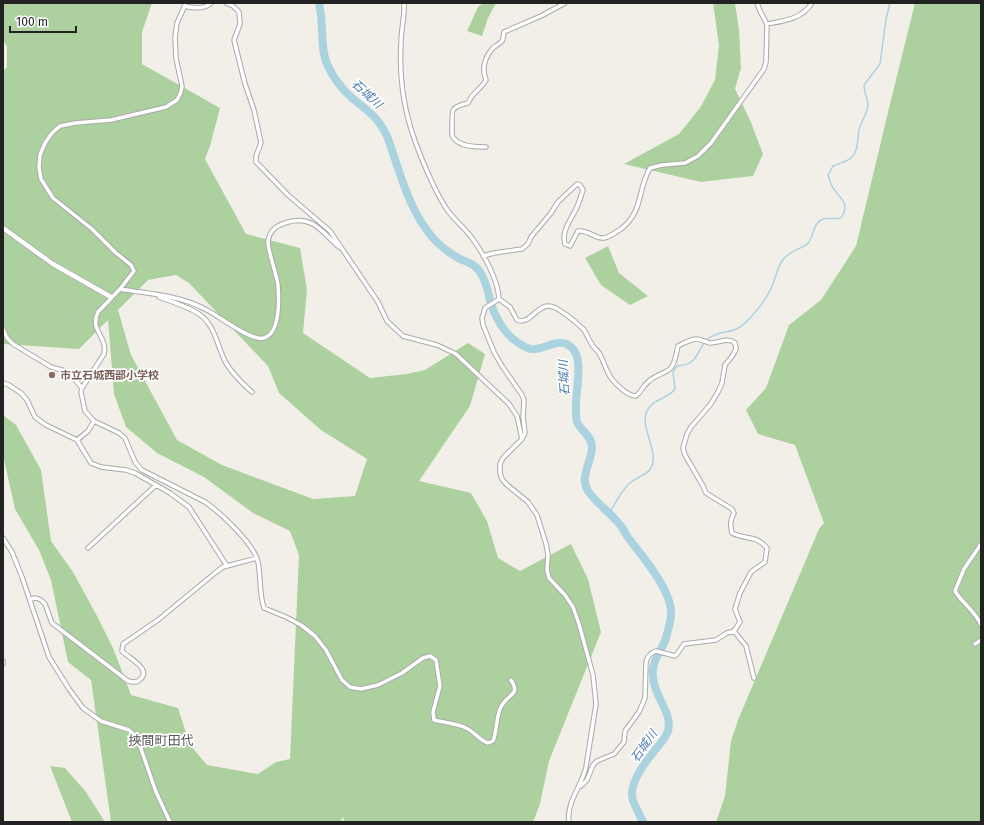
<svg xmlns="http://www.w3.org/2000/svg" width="984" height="825" viewBox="0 0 984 825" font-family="'Fira Sans','Noto Sans JP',sans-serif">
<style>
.forest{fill:#add19e;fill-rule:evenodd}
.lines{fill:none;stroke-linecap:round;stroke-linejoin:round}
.stream{stroke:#aad3df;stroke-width:1.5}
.river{stroke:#aad3df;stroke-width:8}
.minor-casing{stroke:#a9a9a9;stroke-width:5.5}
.tertiary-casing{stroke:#a9a9a9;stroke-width:6}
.minor{stroke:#fff;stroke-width:3.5}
.tertiary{stroke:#fff;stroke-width:4.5}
.education-dot{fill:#8d6e63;stroke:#fff;stroke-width:1.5}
.labels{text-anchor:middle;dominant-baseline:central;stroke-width:3.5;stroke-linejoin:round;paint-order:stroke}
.education-label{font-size:11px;font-weight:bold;fill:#785e54;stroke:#fff;text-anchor:start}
.water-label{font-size:12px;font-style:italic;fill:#4a7aab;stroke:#fff}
.quarter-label{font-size:13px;fill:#555;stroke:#fff}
</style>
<rect width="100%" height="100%" fill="#f2efe9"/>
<path class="forest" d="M3,3H152L142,32V64L220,108L210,146L205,159L246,234L300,248L307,290L303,333L370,378L406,374L425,370L468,343L485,354L470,406L419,481L471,493L487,521L498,558L520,571L571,544L588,579L601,632L549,761L540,804L533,822H344L343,816L341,822H111L91,680L68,662L51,580L39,550L15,509L3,455V415L16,425L41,470L51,541L73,572L97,616L113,648L131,695L178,708L190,745L207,765L258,774L276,762L290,759L299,555L290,531L253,513L204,477L157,453L126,427L114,394L108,320L79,349L3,344V71L7,67V46L3,41ZM176,275L189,283L268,366L279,393L321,430L367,459L355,496L313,499L222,465L177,440L131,355L118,310L148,280Z
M484,3H496L488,18L482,36L467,31L478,7Z
M713,3H735L739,30L741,68L735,89L750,120L763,154L753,176L701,182L624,164L679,134L700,108L715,80L719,45Z
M915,3H981V822H716L725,796L731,741L738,720L819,529L824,523L795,445L758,434L746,410L766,388L789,325L821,300L856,246L889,108Z
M608,246L619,273L648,296L630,305L601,285L585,258Z
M50,766L65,768L86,792L105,822H72Z"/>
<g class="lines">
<path class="stream" d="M610,512C615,504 623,488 631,482C637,477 646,476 651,468C660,452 639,427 647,411C652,399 668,399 675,389L673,372L677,366C682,365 687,365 691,362C698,358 700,345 709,338C720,330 735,334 745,323C755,313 767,299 772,286C776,278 777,268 782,261C791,248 803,250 809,242C814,235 813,223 823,219C826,218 835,219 841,218C852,201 837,198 831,184C830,181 829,178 828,175L833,166C839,163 848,162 852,157C859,150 857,138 859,130C861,121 868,113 868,104C867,97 864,92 864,85L880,64L886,19L890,3"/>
<path class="river" d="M319,3C321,12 322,21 322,30C323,42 322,55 328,66C333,77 343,90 352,98C368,111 377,116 387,136C400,171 408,210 434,239C440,246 450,253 458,258C468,263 472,262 480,272C487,282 488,293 491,304C495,316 503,331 513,339C518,343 525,348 531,349C545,351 559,335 572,348C585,360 574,396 576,412C576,416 576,421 578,424C583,432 592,437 592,447C592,462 579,476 588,491C600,508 618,517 627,536C641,555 670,588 671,611C672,620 668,629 666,638C661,653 651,660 653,677C654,697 673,713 668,731C665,740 657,747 652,754C644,764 628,786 633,800C635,807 640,815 643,822"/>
<g class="minor-casing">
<path id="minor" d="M186,3L177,23L175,37L176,58L182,86L181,92L177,100L166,107L111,120L75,123L60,126L52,133L45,143L40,155L39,167L41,179L53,198L92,229L116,253L131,265L134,271L120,289L98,312C89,331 108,336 104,354L82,388L81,392L85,411L94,421L119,433L125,438L135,462L142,470L205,502C221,513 254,544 258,562C261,577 259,594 264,608L286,617L301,625L315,636L326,650L342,680L350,687L361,689L378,685L402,673L423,658L430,656L436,660L440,686L433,712L434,720C445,723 456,723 466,728C475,732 479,740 488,743L493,741C497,731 496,719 500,709C503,700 511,697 514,692C516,688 513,683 511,680
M226,3L233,6L239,12L240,24L234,40L245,84L254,110L261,143L256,156V162L288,195L330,231L378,302L387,321L403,336L437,345L456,354L509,404L517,416L522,439
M404,3C405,16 401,29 401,43C399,78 403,108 415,141C422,161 435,191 446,208C453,219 464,227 472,238C483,253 498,279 499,299L510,307L517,320C530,325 537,305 549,306C557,306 576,322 582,328C586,331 587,337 590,341C592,346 596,349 599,353C604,361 606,371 611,378C616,385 628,396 636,396C641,392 643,386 648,382C654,376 660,375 667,371C675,367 676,354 678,346C684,343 689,340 695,339C700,338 705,342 710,343C719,343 727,337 735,343L736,349L733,355L725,365L722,383L718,392L710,405L691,427L687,434L683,448L685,455L703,486L706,493L732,509L734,513C730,520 730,525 732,533C745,540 755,534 767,548L765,562L751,572L740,593L735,609L740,622L734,631
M184,6C192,8 204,10 211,3
M767,24C784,21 802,19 812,3
M486,147C477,147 466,147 458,142C455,140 453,138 452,135C452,133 452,111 453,110C456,106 463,104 468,103C472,93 481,89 486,80C482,70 484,59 492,49C494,46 499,45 502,41C504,39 503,35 504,32L541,16L565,3
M483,256L494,253L522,249L528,244L531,237L551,213L558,202L577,184L580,185L583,190C581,196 579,203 576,209C571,220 561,231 565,244L570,246L578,231C590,230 594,239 604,238C610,237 616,232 621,229C644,211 637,190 650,168L662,165L685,163L698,156L711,143L764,69L766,62L767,24L760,11L757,3
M120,289C149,294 179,295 205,309C218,315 251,342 264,338C281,333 279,299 278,285C277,275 267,249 268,241C270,229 278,225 288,222C313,215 322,232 339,247
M159,297C170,301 191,308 199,314C214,324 217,344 224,359C229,370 243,384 252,392
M499,299L485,308L482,318L483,325L494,352L502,366L522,395L524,400L523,417L525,433L522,439L503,458L500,464V473L502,479L506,484L528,502L537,515L546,544L548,555L547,570L549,578L565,595L573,607L579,624L593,675L596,704L586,767C582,786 566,802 569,822
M3,329L7,338L13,344L51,367L65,371L71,375L82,388
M3,383L9,385L21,393L27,400L35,417L46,425L77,440L91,463L101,467L126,470L135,473L170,493L189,507L227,566
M77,440L88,431L94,421
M3,538L12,552L22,577L49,657L69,689L83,708L101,721L129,730L135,736L140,746L156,792L170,822
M981,544L964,569L955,591C962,603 976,612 981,625
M88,548L156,485
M30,599L36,598L41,600L45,604L52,623L128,681C132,682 135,683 138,681C155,670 128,658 122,651L123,644L158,620L215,573L223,567L257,558
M975,644L981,640
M3,661V664
M581,786L587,780L593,765L597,761L614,754L624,742L625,731L639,712L645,698L646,662C647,657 650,653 656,651L675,656L677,654L684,644L716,640L727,633L734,631L746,646L754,678"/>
</g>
<g class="tertiary-casing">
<path id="tertiary" d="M3,228L53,264L111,297"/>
</g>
<use href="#minor" class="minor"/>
<use href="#tertiary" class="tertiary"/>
</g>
<circle class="education-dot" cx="52" cy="375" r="4"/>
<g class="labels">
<g class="education-label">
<text x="60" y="375">市立石城西部小学校</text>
</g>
<g class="water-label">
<text transform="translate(367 94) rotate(43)">石城川</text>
<text transform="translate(564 378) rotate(-93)">石城川</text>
<text transform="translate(644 746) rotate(-55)">石城川</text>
</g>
<g class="quarter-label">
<text x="161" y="740">挾間町田代</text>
</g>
</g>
<rect width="984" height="825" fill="none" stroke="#222222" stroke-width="8"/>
<path d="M10 26v6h66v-6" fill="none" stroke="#222222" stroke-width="2"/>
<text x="16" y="26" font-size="12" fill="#222222" stroke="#ffffff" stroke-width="3" paint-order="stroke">100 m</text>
</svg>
